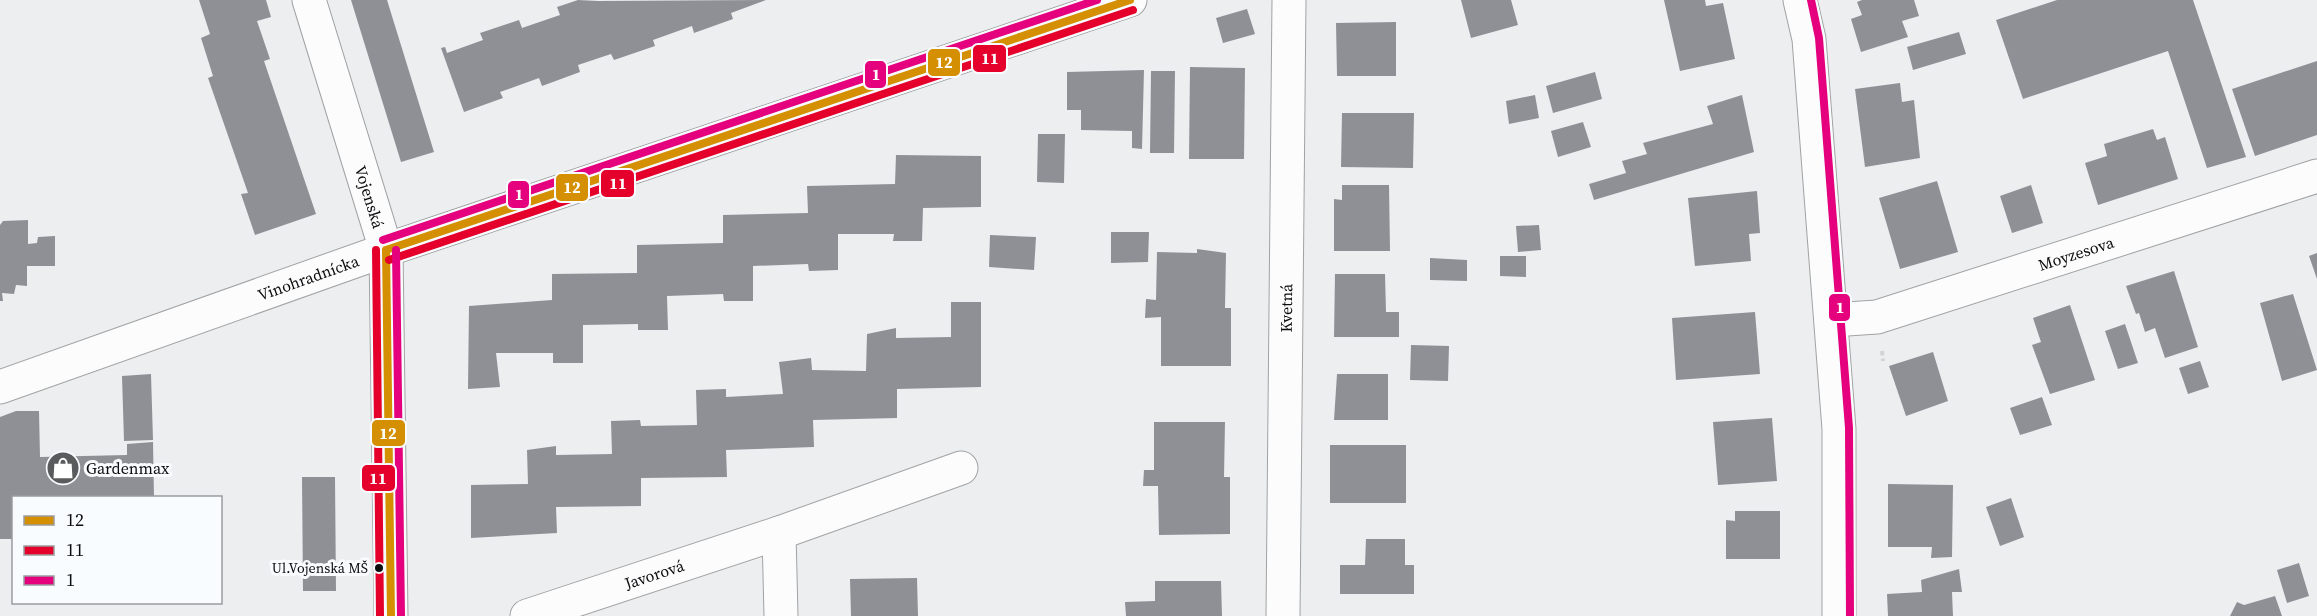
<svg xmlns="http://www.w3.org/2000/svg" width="2317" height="616" viewBox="0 0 2317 616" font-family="'Source Serif 4',serif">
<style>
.building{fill:#8e9096}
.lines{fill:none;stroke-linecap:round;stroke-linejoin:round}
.minor-casing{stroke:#a1a2a3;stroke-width:35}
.path{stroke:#d4d4d5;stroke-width:4;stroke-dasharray:4.5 3;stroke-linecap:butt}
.minor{stroke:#fcfcfd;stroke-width:33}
.bus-1-casing{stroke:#f9fcff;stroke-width:12}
.bus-2-casing{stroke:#f9fcff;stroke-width:12}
.bus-3-casing{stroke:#f9fcff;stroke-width:12}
.bus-1{stroke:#d48f02;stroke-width:8}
.bus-2{stroke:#e4002b;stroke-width:8}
.bus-3{stroke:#e5007d;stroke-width:8}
.bus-dot{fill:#0b0c0d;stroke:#f9fcff;stroke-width:2}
.labels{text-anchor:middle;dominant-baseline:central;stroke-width:6;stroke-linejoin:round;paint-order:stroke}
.bus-label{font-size:14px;fill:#0b0c0d;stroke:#f9fcff;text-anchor:end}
.street-label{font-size:16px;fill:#0b0c0d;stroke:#f9fcff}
.poi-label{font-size:16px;fill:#0b0c0d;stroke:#f9fcff;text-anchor:start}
.line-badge{stroke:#f9fcff;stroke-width:2}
.badge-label{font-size:16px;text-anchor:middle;font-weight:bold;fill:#fff}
</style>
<rect width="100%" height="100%" fill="#eceef0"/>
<path class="building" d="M199,0H266L271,17L257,21L270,59L264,61L316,214L255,235L241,194L248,193L208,78L213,76L201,38L210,34Z
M351,0H387L434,152L401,162Z
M578,0L598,1L766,0L731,13L733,19L694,33L692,26L653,40L655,46L614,60L611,54L578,65L580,72L542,86L539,78L500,92L503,98L464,112L441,48L445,47L447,53L483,40L480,33L519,20L522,28L560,15L557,7Z
M1461,0H1511L1518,25L1471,38Z
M1664,0H1705L1706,6L1723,3L1735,59L1680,71Z
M1862,0H1914L1919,16L1902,21L1908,37L1861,52L1851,19L1862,15L1857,2Z
M2057,0H2193L2246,157L2207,168L2168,51L2023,99L1996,20Z
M1247,9L1255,34L1223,43L1216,18Z
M1396,22V76H1337L1336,23Z
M1959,32L1966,54L1913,70L1907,47Z
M2317,61V135L2255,156L2232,89Z
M1190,67L1245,68L1244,159H1189Z
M1144,70L1142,149L1132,148V131L1081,130V110H1067V72Z
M1151,71H1175L1174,153H1150Z
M1595,72L1602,99L1553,113L1546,86Z
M1900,83L1902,102L1914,100L1920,158L1865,167L1855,89Z
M1535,95L1539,118L1509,124L1506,101Z
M1742,95L1754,152L1594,200L1589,184L1626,173L1622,161L1647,154L1643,143L1713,124L1707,106Z
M1342,113H1414L1413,168L1341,167Z
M1583,122L1591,147L1558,157L1551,131Z
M2153,129L2157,140L2165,137L2178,179L2098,205L2085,163L2107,156L2104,144Z
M1038,134H1065L1064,183L1037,182Z
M896,155L981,156V207L923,208L922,241H893L894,234H838V270L809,271L808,264L753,266V301H724L723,294L667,296L668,330H638V324L583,325V363H553V353H496L500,387L468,389L469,306L552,300V274L637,273V245L723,243V215L808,213L807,186L895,184Z
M1937,181L1958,252L1900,269L1879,198Z
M1342,185H1389L1390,251H1334V199L1342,200Z
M2031,185L2043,223L2012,233L2000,196Z
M1757,191L1760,233L1749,234L1751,261L1695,266L1688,198Z
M28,220V244L37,243L38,237L55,236V266H27V286L16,285L14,294L2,293L3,301H0V225L3,221Z
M1539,225L1541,250L1518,252L1516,226Z
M1111,232H1149L1148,262L1111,263Z
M990,235L1036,237L1034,270L989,267Z
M1197,249L1226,253L1225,308H1231V366H1161V317L1145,318L1146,299L1156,300L1157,252L1197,253Z
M2317,253V279L2309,256Z
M1500,256H1526V277L1500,276Z
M1430,258L1467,260V281L1430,280Z
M2174,271L2198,347L2165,358L2155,328L2145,332L2139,313L2136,314L2126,286Z
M1335,274H1385L1386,312H1399V337H1334Z
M2293,294L2317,370L2282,381L2260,303Z
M951,302H981V387L897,389V418L813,420L814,447L726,450L727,477L641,478V506L556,507L557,533L471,538V485L528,484L527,450L556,446V455L612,454L611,421L640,420L641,426L697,425L696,390L726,389V397L783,394L779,362L811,358L812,370L866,371L867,334L896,328V338L951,337Z
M2070,305L2095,380L2050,394L2032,345L2041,342L2033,318Z
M1755,312L1760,374L1676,380L1672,318Z
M2125,324L2138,363L2118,369L2105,331Z
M1411,345L1449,346L1448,381L1410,380Z
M1933,352L1948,401L1906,416L1889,366Z
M2200,361L2209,387L2188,394L2179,368Z
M151,374L153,440L124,441L122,376Z
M1337,374H1388V420H1334Z
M2042,397L2052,425L2020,435L2010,408Z
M16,411H39L40,457L127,455V444L153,442L154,498H14V539H0V417Z
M1772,418L1777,481L1718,485L1713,422Z
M1154,422H1225L1224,477H1230V534L1159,535L1158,486H1143L1144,470H1154Z
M1330,445H1406V503H1330Z
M302,477H335L336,591H303Z
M1888,484L1953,485L1952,557L1931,558L1932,547H1888Z
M2011,498L2024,537L2000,546L1986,507Z
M1735,511H1780V559H1726V520L1735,521Z
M1366,539H1405V565H1414V594H1340V565H1365Z
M2299,563L2309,596L2287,603L2277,570Z
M1959,569L1962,592H1952L1953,616H1888L1887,594L1922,592L1921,580Z
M917,578L918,616H851L850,579Z
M1155,581H1221L1222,616H1126L1125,602L1155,601Z
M2275,596L2282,616H2230L2237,602L2244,605Z"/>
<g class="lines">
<g class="minor-casing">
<g id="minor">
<path id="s1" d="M309,0L386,250L391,616"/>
<path d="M1800,0L1809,39L1839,429V616"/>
<path id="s2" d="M1832,320L1877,317L2317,176"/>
<path id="s3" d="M0,387L386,250L1130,0"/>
<path d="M779,533L961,468"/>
<path id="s4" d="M527,616L779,533L781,616"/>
<path id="s5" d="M1283,616L1289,0"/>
</g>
</g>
<path class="path" d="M1882,351L1883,361"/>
<use href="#minor" class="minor"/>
<g class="bus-1-casing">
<path id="bus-1" d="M386,250L1130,0
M386,250L391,616"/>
</g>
<g class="bus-2-casing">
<path id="bus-2" d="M376,250L380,616
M389,260L1133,10"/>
</g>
<g class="bus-3-casing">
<path id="bus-3" d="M1811,0L1819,38L1849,428L1850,616
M383,240L1097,0
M396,250L401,616"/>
</g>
<use href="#bus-1" class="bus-1"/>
<use href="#bus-2" class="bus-2"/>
<use href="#bus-3" class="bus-3"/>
</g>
<defs>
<g id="shop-disc" transform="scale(1.725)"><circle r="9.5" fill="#5a5b5c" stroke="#f9fcff"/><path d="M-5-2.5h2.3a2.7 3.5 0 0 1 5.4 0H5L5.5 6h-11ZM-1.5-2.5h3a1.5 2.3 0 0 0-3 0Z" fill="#fff"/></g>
</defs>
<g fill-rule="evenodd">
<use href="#shop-disc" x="63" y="468"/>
</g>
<circle class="bus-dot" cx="379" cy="568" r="5"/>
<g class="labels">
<g class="bus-label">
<text x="368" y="568">Ul.Vojenská MŠ</text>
</g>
<g class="street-label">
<text stroke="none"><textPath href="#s1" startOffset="206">Vojenská</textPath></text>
<text stroke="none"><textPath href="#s2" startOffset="254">Moyzesova</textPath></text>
<text stroke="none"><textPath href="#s3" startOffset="327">Vinohradnícka</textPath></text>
<text stroke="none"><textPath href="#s5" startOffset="308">Kvetná</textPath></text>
<text stroke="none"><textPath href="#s4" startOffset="134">Javorová</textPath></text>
</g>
<g class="poi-label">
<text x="86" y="468">Gardenmax</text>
</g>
</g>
<g class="line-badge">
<rect x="972" y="44" width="35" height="29" rx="6" fill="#e4002b"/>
<rect x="927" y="48" width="34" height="29" rx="6" fill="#d48f02"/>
<rect x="864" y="60" width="23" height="29" rx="6" fill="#e5007d"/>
<rect x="600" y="169" width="35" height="29" rx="6" fill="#e4002b"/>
<rect x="555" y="173" width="34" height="29" rx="6" fill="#d48f02"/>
<rect x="507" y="180" width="23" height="29" rx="6" fill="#e5007d"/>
<rect x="1828" y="293" width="23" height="29" rx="6" fill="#e5007d"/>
<rect x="371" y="419" width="35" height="28" rx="6" fill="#d48f02"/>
<rect x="361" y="464" width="35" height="28" rx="6" fill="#e4002b"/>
</g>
<g class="badge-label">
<text x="990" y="64">11</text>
<text x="944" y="68">12</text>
<text x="876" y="80">1</text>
<text x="618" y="189">11</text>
<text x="572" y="193">12</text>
<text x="519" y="200">1</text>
<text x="1840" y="313">1</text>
<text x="388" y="439">12</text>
<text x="378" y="484">11</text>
</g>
<rect x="12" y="496" width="210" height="108" fill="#f9fcff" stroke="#9a9c9e" stroke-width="1.5"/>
<rect x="24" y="516" width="30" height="9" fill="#d48f02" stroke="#9a9c9e" stroke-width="1.5"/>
<text x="66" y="526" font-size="18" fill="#0b0c0d">12</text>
<rect x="24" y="546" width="30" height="9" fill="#e4002b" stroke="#9a9c9e" stroke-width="1.5"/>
<text x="66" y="556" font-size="18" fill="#0b0c0d">11</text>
<rect x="24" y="576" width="30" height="9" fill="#e5007d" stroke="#9a9c9e" stroke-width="1.5"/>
<text x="66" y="586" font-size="18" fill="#0b0c0d">1</text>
</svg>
